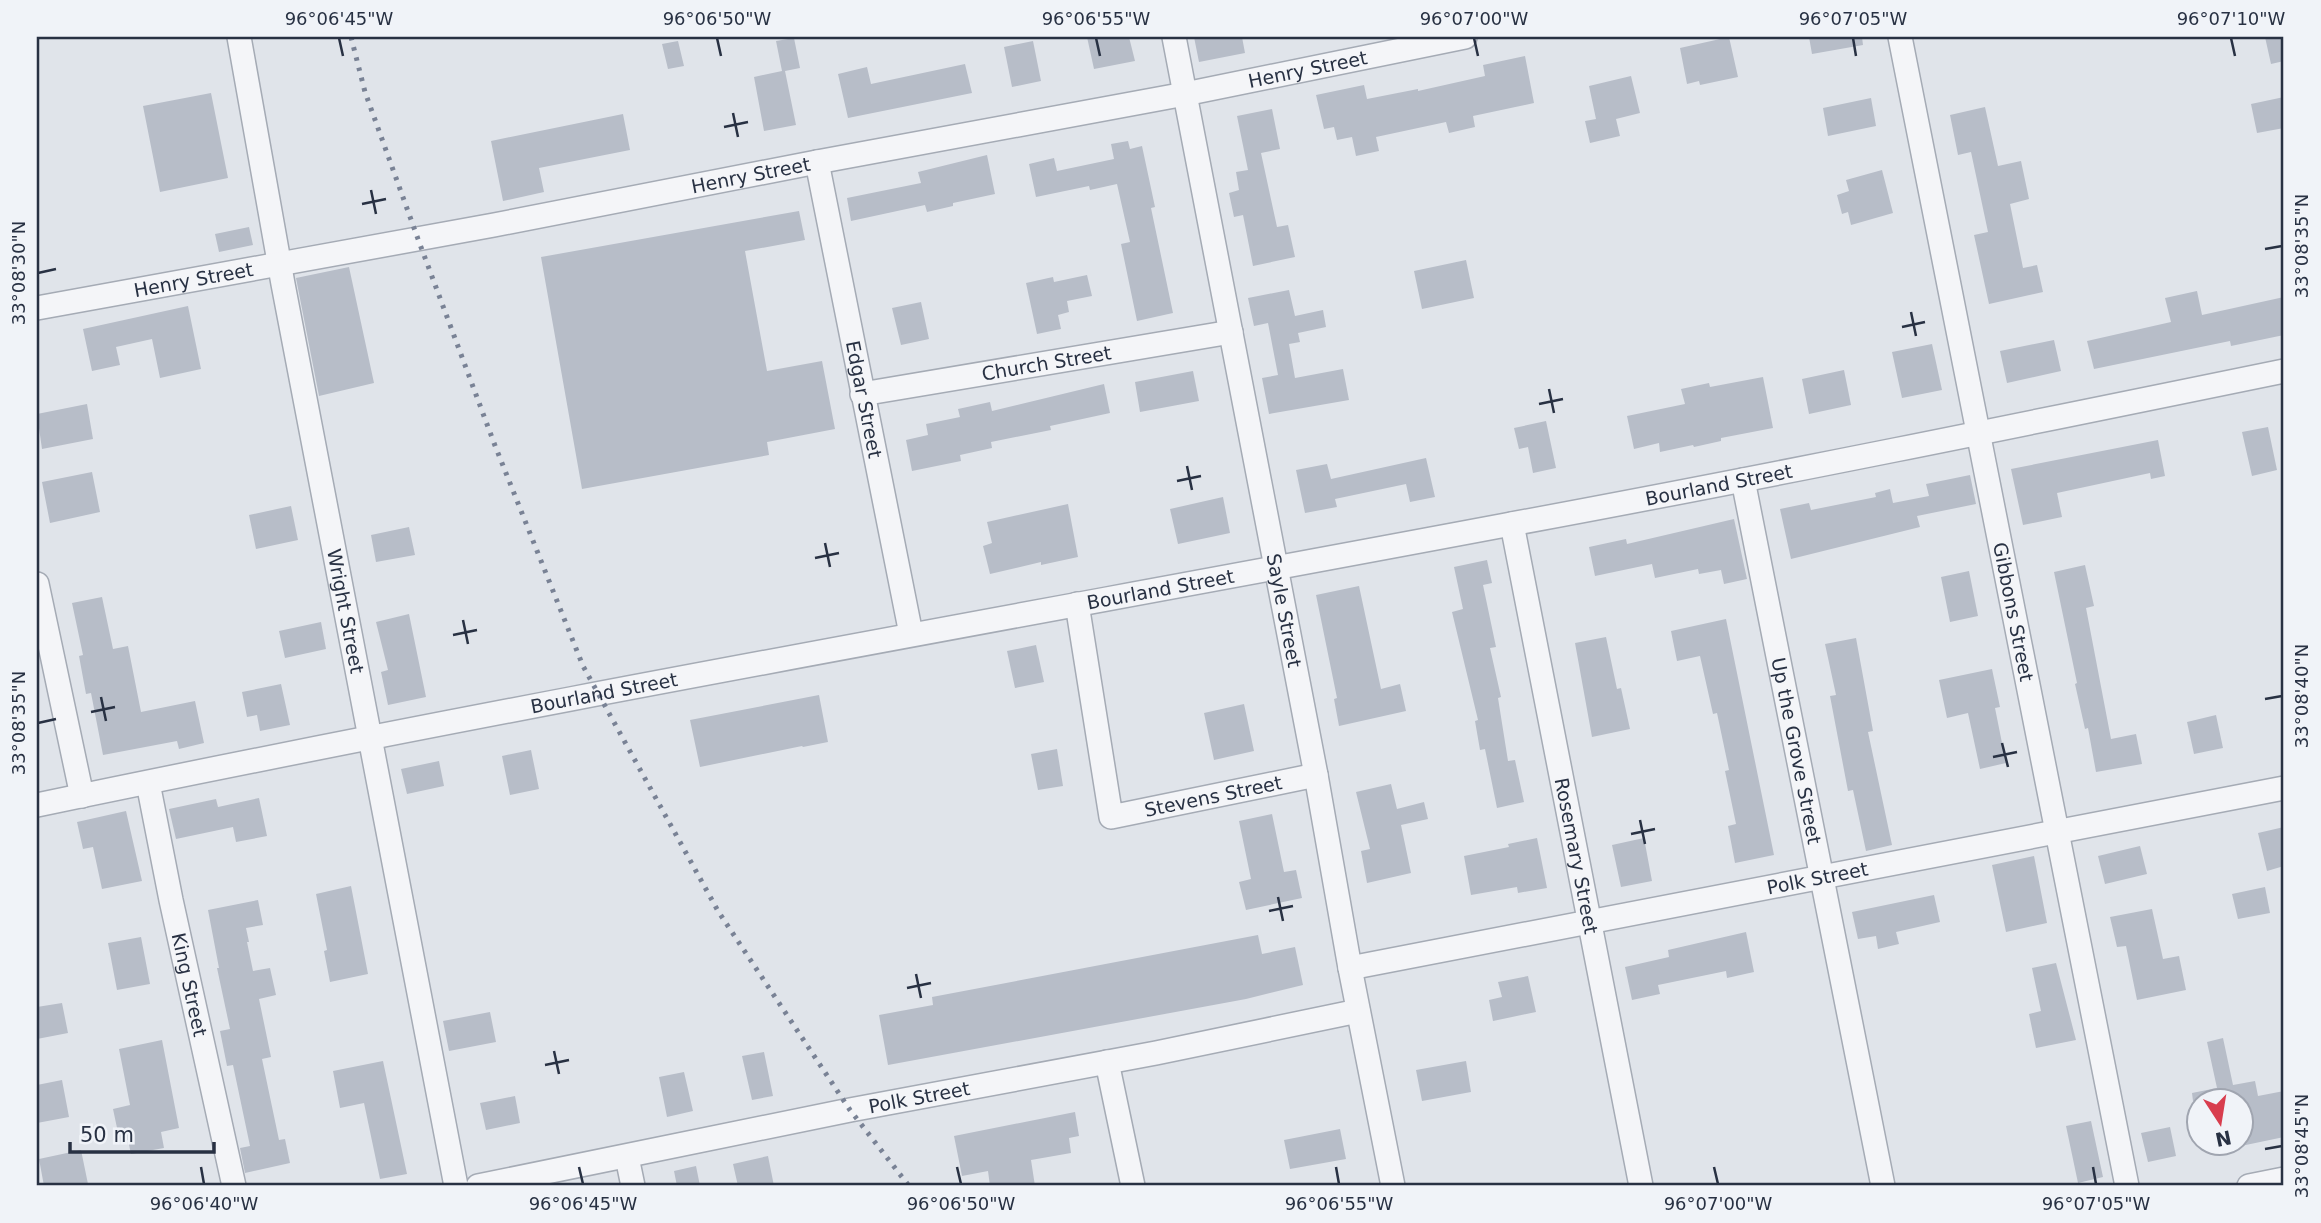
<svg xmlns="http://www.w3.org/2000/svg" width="2321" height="1223" viewBox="0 0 2321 1223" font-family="'DejaVu Sans',sans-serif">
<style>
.building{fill:#b7bdc8}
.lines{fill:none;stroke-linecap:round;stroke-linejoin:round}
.street-casing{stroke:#a5abb5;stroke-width:26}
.street{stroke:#f4f5f8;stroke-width:23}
.rail{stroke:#798295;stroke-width:5;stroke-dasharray:3.5 7;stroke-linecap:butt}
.ticks{fill:none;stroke:#283143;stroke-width:2.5}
.labels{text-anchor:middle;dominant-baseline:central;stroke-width:5;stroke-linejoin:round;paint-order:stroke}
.street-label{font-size:19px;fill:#283143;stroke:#f0f3f8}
.neatline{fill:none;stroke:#283143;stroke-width:2.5}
.ticks-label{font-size:18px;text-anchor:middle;fill:#283143}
</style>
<rect width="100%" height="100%" fill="#e0e4ea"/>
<path class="building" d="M1087,37H1129L1135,61L1094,69Z
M1194,37H1242L1245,53L1199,62Z
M1729,37L1738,77L1700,85L1699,81L1687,84L1680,48Z
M1809,37H1862L1863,45L1812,54Z
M2265,37H2284V61L2271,64Z
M794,38L800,68L785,71L796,125L764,131L754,77L782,71L776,41Z
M678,41L684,66L668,69L662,44Z
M1033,41L1041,81L1012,87L1004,47Z
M1525,56L1534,103L1473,116L1475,127L1449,133L1446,122L1376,137L1379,151L1356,156L1352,137L1337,140L1334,127L1324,129L1316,95L1364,85L1367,99L1418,89V91L1485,76L1483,65Z
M965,64L972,93L848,118L838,74L867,67L871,84Z
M1631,76L1640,113L1616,119L1620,136L1590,143L1585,121L1596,119L1589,86Z
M211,93L228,178L160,192L143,106Z
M2284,97V128L2257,133L2251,104Z
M1871,98L1876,126L1828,136L1823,108Z
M1985,107L1998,166L2021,161L2029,199L2010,204L2023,268L2037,265L2043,292L1989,304L1974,235L1988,232L1971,152L1958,155L1950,115Z
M1272,109L1280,149L1261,153L1277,227L1288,225L1295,257L1253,266L1243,215L1234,217L1229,193L1239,190L1236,172L1248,170L1237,116Z
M623,114L630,150L539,168L544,192L503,201L491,141Z
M1128,141L1130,149L1142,146L1155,207L1151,208L1173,313L1137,321L1121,244L1130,242L1117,184L1090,190L1089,186L1036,197L1029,164L1054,158L1057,171L1114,159L1111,144Z
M987,155L995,194L953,203V206L927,212L925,205L851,221L847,198L921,183L918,172Z
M1882,170L1893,213L1851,225L1848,212L1842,214L1837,195L1849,191L1846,180Z
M799,211L805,240L745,251L767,371L822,361L835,429L767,442L769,455L582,489L541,257Z
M249,227L253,245L219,252L215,234Z
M1466,260L1474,298L1422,309L1414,271Z
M349,267L374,383L319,396L296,278Z
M1087,275L1092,296L1067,301L1069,312L1058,315L1061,329L1037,334L1026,283L1053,277L1054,282Z
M1289,290L1295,316L1323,310L1326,327L1298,333L1300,342L1289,344L1295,378L1343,369L1349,400L1269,414L1262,378L1278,375L1268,323L1254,326L1248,298Z
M2197,291L2202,315L2284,297V335L2231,346L2230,341L2094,369L2087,341L2171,322L2165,298Z
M921,302L929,339L901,345L892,308Z
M188,306L201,369L160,378L152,339L116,347L120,365L92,371L83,329Z
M2054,340L2061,371L2007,383L2000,351Z
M1932,344L1942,390L1902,398L1892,352Z
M1844,370L1851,405L1809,414L1802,379Z
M1193,371L1199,401L1140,412L1135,382Z
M1763,377L1773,428L1721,438V441L1694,447L1693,445L1660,452L1659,443L1634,449L1627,416L1685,404L1681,389L1709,383L1710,387Z
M1104,384L1110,413L1050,426L1051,430L991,442L992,448L960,455L961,461L912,471L906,440L928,435L926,424L960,417L958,409L990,402L992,411Z
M87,404L93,439L42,449L37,414Z
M1546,421L1556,468L1533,473L1528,447L1519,449L1514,428Z
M2268,427L2277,470L2252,476L2242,432Z
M2158,440L2165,476L2151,479L2150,473L2057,493L2062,517L2023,525L2011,469Z
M1426,458L1435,497L1410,502L1406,484L1335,499L1337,507L1305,513L1296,470L1327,464L1331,479Z
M92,472L100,512L50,523L42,482Z
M1970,475L1976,504L1917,516L1920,527L1791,559L1780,509L1809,503L1811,510L1876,497L1875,493L1890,489L1893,503L1929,496L1926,484Z
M1223,497L1230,533L1178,544L1170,509Z
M1068,504L1078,557L1041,565V562L990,574L983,546L992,543L987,522Z
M291,506L298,540L256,549L249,515Z
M1734,519L1747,579L1724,584L1721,570L1699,574L1698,569L1655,578L1652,564L1595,576L1589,547L1626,539L1627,544Z
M409,527L415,555L376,562L371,535Z
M1487,560L1492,583L1483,585L1496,647L1490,648L1501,697L1498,698L1508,761L1515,760L1524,802L1497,808L1485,749L1480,750L1475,721L1478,720L1452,612L1463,609L1454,567Z
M2085,565L2094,606L2086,608L2111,739L2136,734L2142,764L2096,772L2088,728L2085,729L2075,684L2077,683L2054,572Z
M1969,571L1978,616L1950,622L1941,577Z
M1359,586L1381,689L1400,684L1406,711L1339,726L1334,699L1337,698L1316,595Z
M102,597L113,649L128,646L141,712L195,701L204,743L179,749L177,741L103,755L91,693L86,694L79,656L83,655L72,603Z
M409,614L426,697L388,705L381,672L388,670L376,622Z
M1726,619L1774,855L1735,863L1728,826L1736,824L1725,771L1729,770L1717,713L1713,714L1700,656L1677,661L1671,631Z
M321,622L326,649L285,658L279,631Z
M1606,637L1617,689L1621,688L1630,729L1592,737L1575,643Z
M1856,638L1873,731L1868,732L1892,845L1866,851L1853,790L1848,791L1830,696L1836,695L1825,644Z
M1036,645L1044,682L1015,688L1007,651Z
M1992,669L2000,707L1995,708L2006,763L1980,769L1968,713L1947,718L1939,680Z
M281,684L290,725L260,731L257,715L247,717L242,692Z
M819,695L828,742L803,747L802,746L700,767L690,720Z
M1244,704L1254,751L1214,760L1204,713Z
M2216,715L2223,748L2194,754L2187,722Z
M1057,749L1063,786L1038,790L1031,754Z
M531,750L539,789L510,795L502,756Z
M439,761L444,786L407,794L401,769Z
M1391,784L1397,809L1424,802L1428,819L1401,825L1411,873L1367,883L1361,851L1370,849L1356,792Z
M259,798L267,836L236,842L233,827L176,839L169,809L216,799L218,807Z
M126,811L142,881L102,889L93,847L83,849L77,822Z
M1272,814L1284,872L1296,870L1302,898L1246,910L1239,882L1251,879L1239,821Z
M2284,827V866L2267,871L2258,833Z
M1537,838L1547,888L1518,893L1517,887L1471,895L1464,856L1509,847L1508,844Z
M1644,838L1652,881L1621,887L1612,845Z
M2140,846L2147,874L2105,884L2098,856Z
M2034,856L2047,923L2006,932L1992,865Z
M351,886L368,974L330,982L324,951L327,950L316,894Z
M2265,887L2270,913L2238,919L2232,894Z
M1934,895L1940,922L1896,932L1899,944L1878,949L1876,936L1858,939L1852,912Z
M258,900L263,925L246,928L249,942H247L253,971L270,968L276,995L259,999L271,1057L262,1059L279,1140L285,1139L290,1163L245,1173L240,1148L250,1146L233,1065L227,1066L220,1031L230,1029L217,968H219L208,910Z
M2152,909L2163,959L2179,956L2186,990L2137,1000L2126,946L2117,947L2110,917Z
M1746,932L1754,972L1727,978L1726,971L1658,985L1660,994L1632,1000L1625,967L1669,957L1668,950Z
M1258,935L1262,954L1295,947L1303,985L1246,999L888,1065L879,1015L933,1005L932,997Z
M141,937L150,984L117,990L108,943Z
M2056,963L2076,1040L2036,1048L2029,1014L2041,1011L2032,968Z
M1528,976L1536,1012L1493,1021L1489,1000L1502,997L1498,982Z
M62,1003L68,1033L37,1039V1007Z
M490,1012L496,1042L449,1051L443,1021Z
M2223,1038L2233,1085L2255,1081L2258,1096L2284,1091V1137L2241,1146V1101H2193L2192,1093L2217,1088L2207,1042Z
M162,1040L179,1128L161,1132L164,1148L131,1154L128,1140L120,1142L113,1109L130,1105L119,1049Z
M764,1052L773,1096L752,1100L742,1056Z
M383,1061L407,1174L380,1179L364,1103L340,1108L333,1071Z
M1466,1061L1471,1092L1422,1101L1416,1070Z
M684,1072L693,1111L667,1117L659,1077Z
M62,1080L69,1117L37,1123V1085Z
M515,1096L520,1123L486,1130L480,1103Z
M1075,1112L1079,1136L1069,1138L1071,1153L1031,1160L1035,1186H990L988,1171L962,1176L954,1136Z
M2091,1121L2103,1177L2078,1183L2066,1126Z
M2170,1127L2176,1156L2148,1162L2141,1133Z
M1340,1129L1346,1159L1290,1169L1284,1140Z
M81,1150L88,1184L76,1186H44L39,1159Z
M768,1156L774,1186H738L733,1164Z
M696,1166L700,1186H677L674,1171Z"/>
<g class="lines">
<g class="street-casing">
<g id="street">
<path id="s1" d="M239,37L283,284L456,1186"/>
<path id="s2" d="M1174,37L1316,775L1350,968L1393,1186"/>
<path id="s3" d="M1900,37L2127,1186"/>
<path id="s4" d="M817,162L911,634"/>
<path id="s5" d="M37,308L494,225L817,162L1185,94L1465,37"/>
<path id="s6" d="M862,394L1231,332"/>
<path id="s7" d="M1743,480L1883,1186"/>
<path id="s8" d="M1512,524L1641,1186"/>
<path d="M37,584L82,796"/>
<path id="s9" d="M1077,604L1111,817L1316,775"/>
<path id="s10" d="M148,783L171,900L234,1186"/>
<path id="s11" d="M37,805C525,703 1016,617 1506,525C1766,477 2025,424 2284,371"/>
<path id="s12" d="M1350,968L2284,788"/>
<path d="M1107,1062L1133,1186"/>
<path d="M627,1157L633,1186"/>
<path id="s13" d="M478,1186L850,1110L1156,1053L1358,1011"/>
<path d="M2249,1186L2284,1179"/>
</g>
</g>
<use href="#street" class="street"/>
<path class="rail" d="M351,37L365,92L418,239L494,443L583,666L718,911L850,1110L909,1186"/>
</g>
<path class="ticks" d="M339,38L343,56M717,38L721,56M1096,38L1100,56M1474,38L1478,56M1853,38L1856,56M2231,38L2235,56M733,113L738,137M724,127L748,122M371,190L376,214M362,204L386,199M2265,249L2282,246M38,273L56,269M1911,312L1916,336M1902,327L1925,322M1549,389L1554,413M1539,404L1563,399M1187,466L1192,490M1177,481L1201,476M825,543L830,567M815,558L839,553M463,620L468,644M453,635L477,630M101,697L106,721M2265,699L2282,696M91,712L115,707M38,723L56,719M2002,743L2008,767M1993,757L2017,752M1640,820L1645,844M1631,834L1655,829M1278,897L1283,921M1269,911L1293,906M916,974L921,998M907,988L931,983M554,1051L559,1074M545,1065L569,1060M2265,1149L2282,1146M201,1167L204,1184M579,1167L583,1184M957,1167L961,1184M1336,1167L1339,1184M1714,1167L1718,1184M2093,1167L2096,1184"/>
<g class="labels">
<g class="street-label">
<text stroke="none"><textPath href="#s5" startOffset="1293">Henry Street</textPath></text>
<text stroke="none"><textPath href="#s5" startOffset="726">Henry Street</textPath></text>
<text stroke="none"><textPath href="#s5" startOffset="159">Henry Street</textPath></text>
<text stroke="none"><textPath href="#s6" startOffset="187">Church Street</textPath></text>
<text stroke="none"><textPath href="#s4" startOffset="242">Edgar Street</textPath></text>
<text stroke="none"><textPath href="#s11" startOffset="1712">Bourland Street</textPath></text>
<text stroke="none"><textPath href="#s11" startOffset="1144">Bourland Street</textPath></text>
<text stroke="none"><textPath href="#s2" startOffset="584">Sayle Street</textPath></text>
<text stroke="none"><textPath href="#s3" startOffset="586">Gibbons Street</textPath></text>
<text stroke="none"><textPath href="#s1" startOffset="584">Wright Street</textPath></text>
<text stroke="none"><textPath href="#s11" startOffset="578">Bourland Street</textPath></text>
<text stroke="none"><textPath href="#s7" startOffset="276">Up the Grove Street</textPath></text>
<text stroke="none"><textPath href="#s9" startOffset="320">Stevens Street</textPath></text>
<text stroke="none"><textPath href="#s8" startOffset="338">Rosemary Street</textPath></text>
<text stroke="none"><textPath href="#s12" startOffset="476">Polk Street</textPath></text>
<text stroke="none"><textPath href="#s10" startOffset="206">King Street</textPath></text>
<text stroke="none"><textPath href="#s13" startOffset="450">Polk Street</textPath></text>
</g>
</g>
<rect width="2321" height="1223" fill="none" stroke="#f0f3f8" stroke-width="77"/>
<g transform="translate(2220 1122) rotate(168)"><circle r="33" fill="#f0f3f8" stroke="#a0a5b0" stroke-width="2"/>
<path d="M0-5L12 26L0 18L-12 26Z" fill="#d83d4e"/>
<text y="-10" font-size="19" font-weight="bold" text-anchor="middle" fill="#283143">N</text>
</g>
<path d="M70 1142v10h144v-10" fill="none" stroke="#283143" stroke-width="3.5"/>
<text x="80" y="1142" font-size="21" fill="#283143" stroke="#f0f3f8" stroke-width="5" paint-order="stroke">50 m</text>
<rect x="38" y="38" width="2244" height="1146" class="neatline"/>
<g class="ticks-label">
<text x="339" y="25">96°06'45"W</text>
<text x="717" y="25">96°06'50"W</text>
<text x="1096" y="25">96°06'55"W</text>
<text x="1474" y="25">96°07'00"W</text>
<text x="1853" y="25">96°07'05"W</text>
<text x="2231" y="25">96°07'10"W</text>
<text transform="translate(2302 246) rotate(-90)" y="6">33°08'35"N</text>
<text transform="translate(19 273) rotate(-90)" y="6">33°08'30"N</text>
<text transform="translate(2302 696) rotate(-90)" y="6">33°08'40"N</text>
<text transform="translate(19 723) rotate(-90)" y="6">33°08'35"N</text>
<text transform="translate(2302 1146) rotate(-90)" y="6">33°08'45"N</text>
<text x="204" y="1210">96°06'40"W</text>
<text x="583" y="1210">96°06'45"W</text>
<text x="961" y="1210">96°06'50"W</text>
<text x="1339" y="1210">96°06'55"W</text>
<text x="1718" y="1210">96°07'00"W</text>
<text x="2096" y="1210">96°07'05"W</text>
</g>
</svg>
